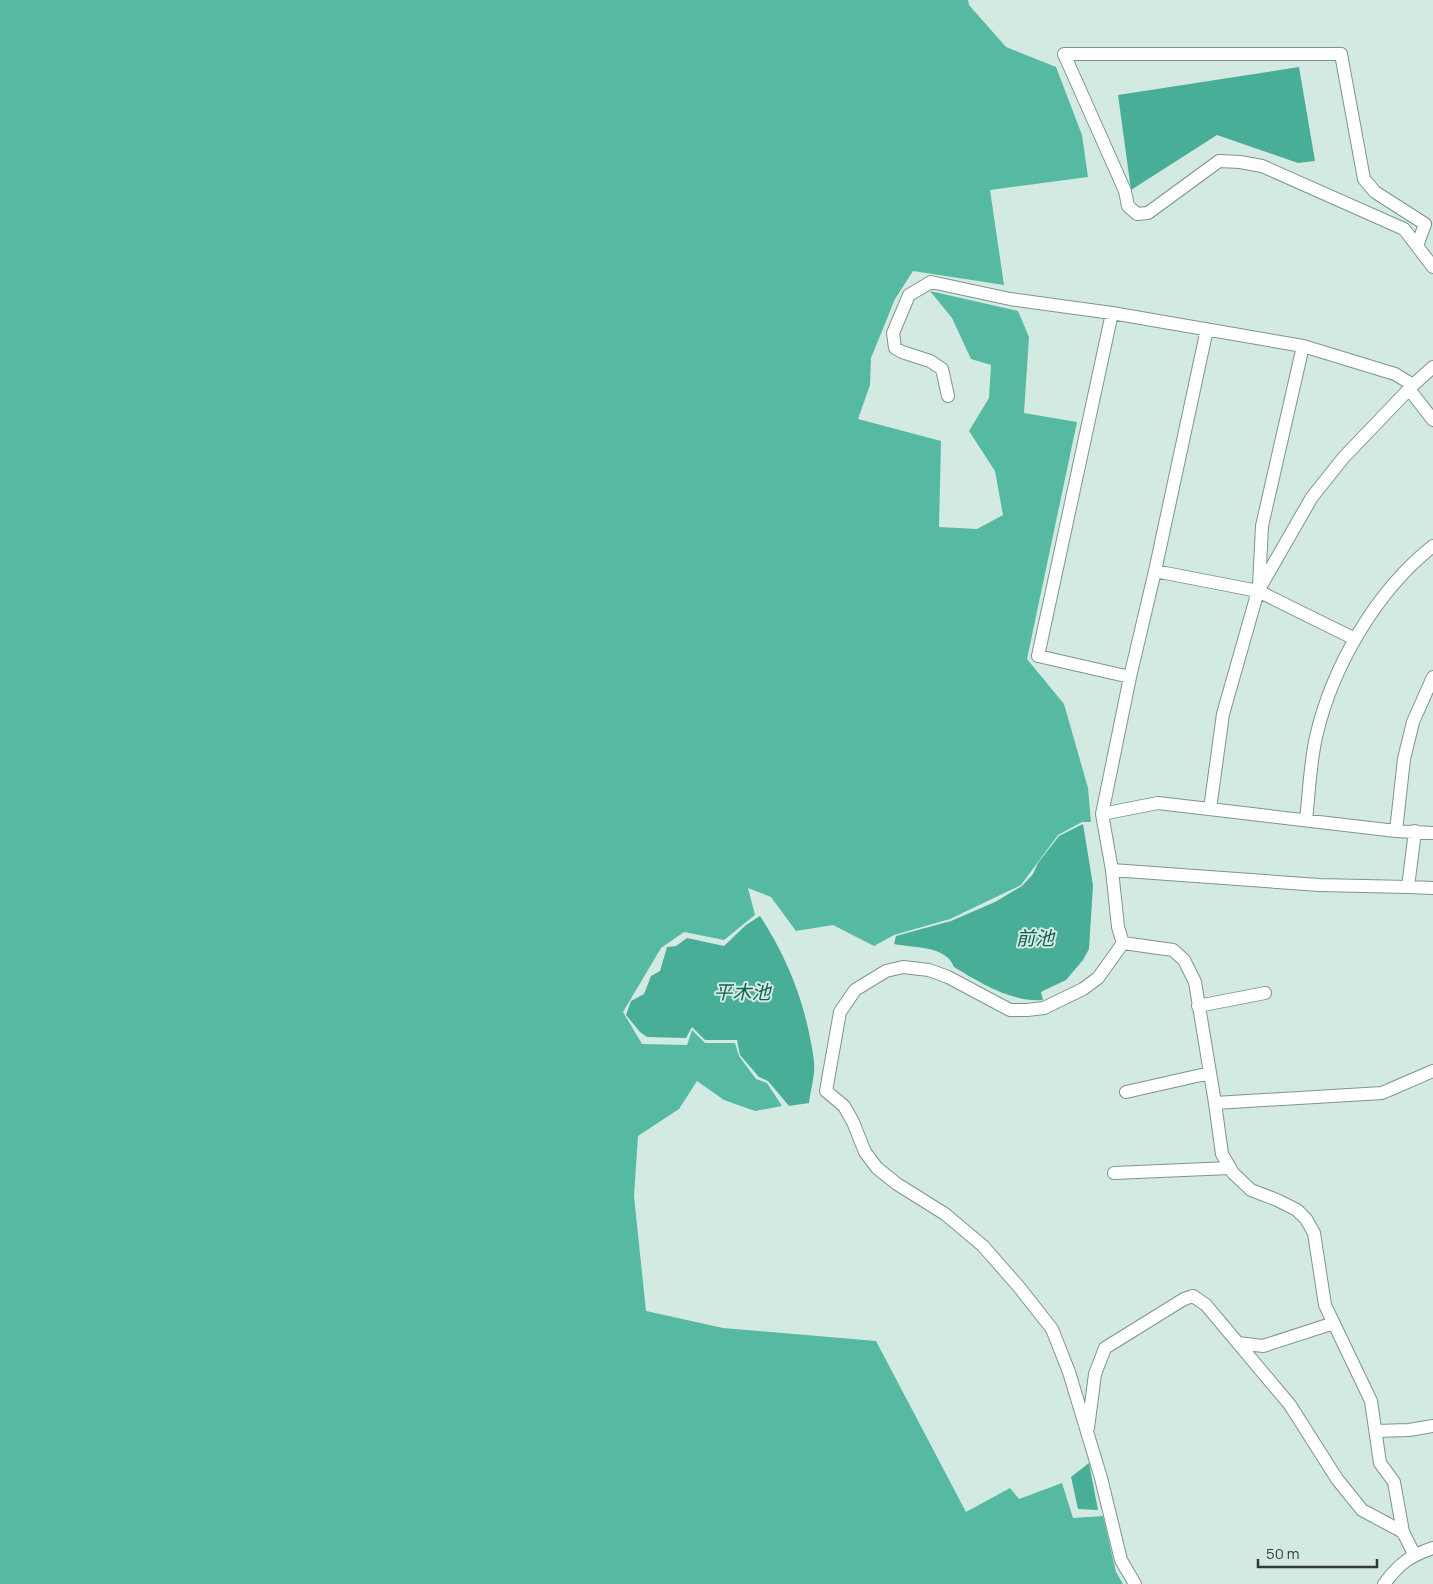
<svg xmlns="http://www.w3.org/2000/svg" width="1433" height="1584" viewBox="0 0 1433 1584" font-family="Manrope,'Noto Sans JP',sans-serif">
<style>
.forest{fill:#56b9a2}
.water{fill:#49ae97}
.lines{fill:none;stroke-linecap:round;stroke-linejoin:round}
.street-casing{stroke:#7f948e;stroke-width:14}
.street{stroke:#fff;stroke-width:12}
.labels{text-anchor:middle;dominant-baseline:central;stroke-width:4;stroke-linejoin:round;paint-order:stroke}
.water-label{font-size:19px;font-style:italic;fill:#106152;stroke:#d3eae3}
</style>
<rect width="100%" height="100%" fill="#d3eae3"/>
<path class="forest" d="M0,0H968L969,5L1006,47L1056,67L1082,135L1088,177L990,190L1004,285L913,271L895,299L871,358L870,385L858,419L941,441L939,527L977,529L1003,515L995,471L969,431L989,398L991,365L971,359L952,318L930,291L1018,311L1029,337L1024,413L1077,422L1027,659L1064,704L1088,788L1091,822H1082L1058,835L1021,885L950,919L894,935L874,946L833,925L796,931L771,897L748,888L755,915L724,940L684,932L661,948L623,1012L642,1044L687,1045L692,1030L705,1043H735L739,1056L756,1079L767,1083L782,1106L755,1111L724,1100L697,1081L679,1109L638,1136L634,1196L646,1311L723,1328L876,1341L966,1512L1010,1488L1019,1499L1062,1483L1073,1518L1103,1516L1116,1572L1123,1584H0Z"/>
<path class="water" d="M1299,67L1315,161L1298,163L1217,135L1131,190L1118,95Z
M1083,824L1093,885L1089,949L1083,960L1066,980L1041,992L1043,1000C1012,1003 979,982 954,967C946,945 912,948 894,944L896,936L951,921L995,902L1022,886L1033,874L1038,863L1059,836Z
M760,916C785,954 803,997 811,1043C813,1053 815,1063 814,1073C813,1083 810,1093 809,1103L789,1106L768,1081L759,1077L740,1055L737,1040H705L692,1027L686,1038L647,1037L640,1032L626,1015L631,1001L644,994L651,976L660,971L667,947L676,946L687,938L724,946L746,925Z
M1089,1463L1098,1510L1078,1509L1071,1477Z"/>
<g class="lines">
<g class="street-casing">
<path id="street" d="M1417,246L1425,224L1375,192L1364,179L1341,54H1064L1125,191L1128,206L1137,214L1148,213L1219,161L1240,162L1262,166L1404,229L1433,267
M1112,313L1038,656L1130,677
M1207,329L1155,571L1130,677L1102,814L1112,870L1118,927L1123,943L1173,950L1184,960L1195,982L1215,1103L1222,1154L1233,1173L1251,1190L1277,1200L1297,1210L1306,1219L1314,1233L1325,1305L1371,1401L1380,1463L1394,1482L1403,1532L1414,1554
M1409,389L1433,420
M948,396L942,369L930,361L902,352L895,348L893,333L909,295L931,282L1010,299L1112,313L1303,346L1395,374L1413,385
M1155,571L1258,591L1355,639
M1259,586L1262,526L1303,346
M1210,809L1223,714L1258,591L1312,497L1344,457L1413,385L1433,367
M1102,814L1158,803L1396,831L1433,833
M1306,820C1309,793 1310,764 1316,737C1332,667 1376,591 1433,546
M1396,831L1404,759L1413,722L1433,677
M1415,831L1408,887L1433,888
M1112,870L1319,885L1408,887
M1123,943L1098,978L1083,989L1044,1008L1027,1010H1010L948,977L929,970L903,967L886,971L855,990L840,1012L826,1091L844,1106L853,1122L865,1152L877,1168L897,1184L945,1214L983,1246L1019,1287L1052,1329L1069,1372L1101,1478L1121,1560L1135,1584
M1198,1006L1265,993
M1126,1092L1210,1073
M1215,1103L1382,1093L1433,1071
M1114,1173L1230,1168
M1238,1343L1263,1346L1334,1323
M1088,1428L1095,1374L1105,1348L1184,1299L1193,1296L1206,1305L1290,1405L1337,1479L1362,1510L1403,1532
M1376,1431L1409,1430L1433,1426
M1384,1584C1399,1564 1409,1556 1433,1548"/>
</g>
<use href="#street" class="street"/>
</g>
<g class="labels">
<g class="water-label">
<text x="1035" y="938">前池</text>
<text x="742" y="992">平木池</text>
</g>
</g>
<path d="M1258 1559v8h119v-8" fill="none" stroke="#313a37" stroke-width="2.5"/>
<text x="1266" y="1559" font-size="15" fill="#313a37" stroke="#d3eae3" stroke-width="4" paint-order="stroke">50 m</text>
</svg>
